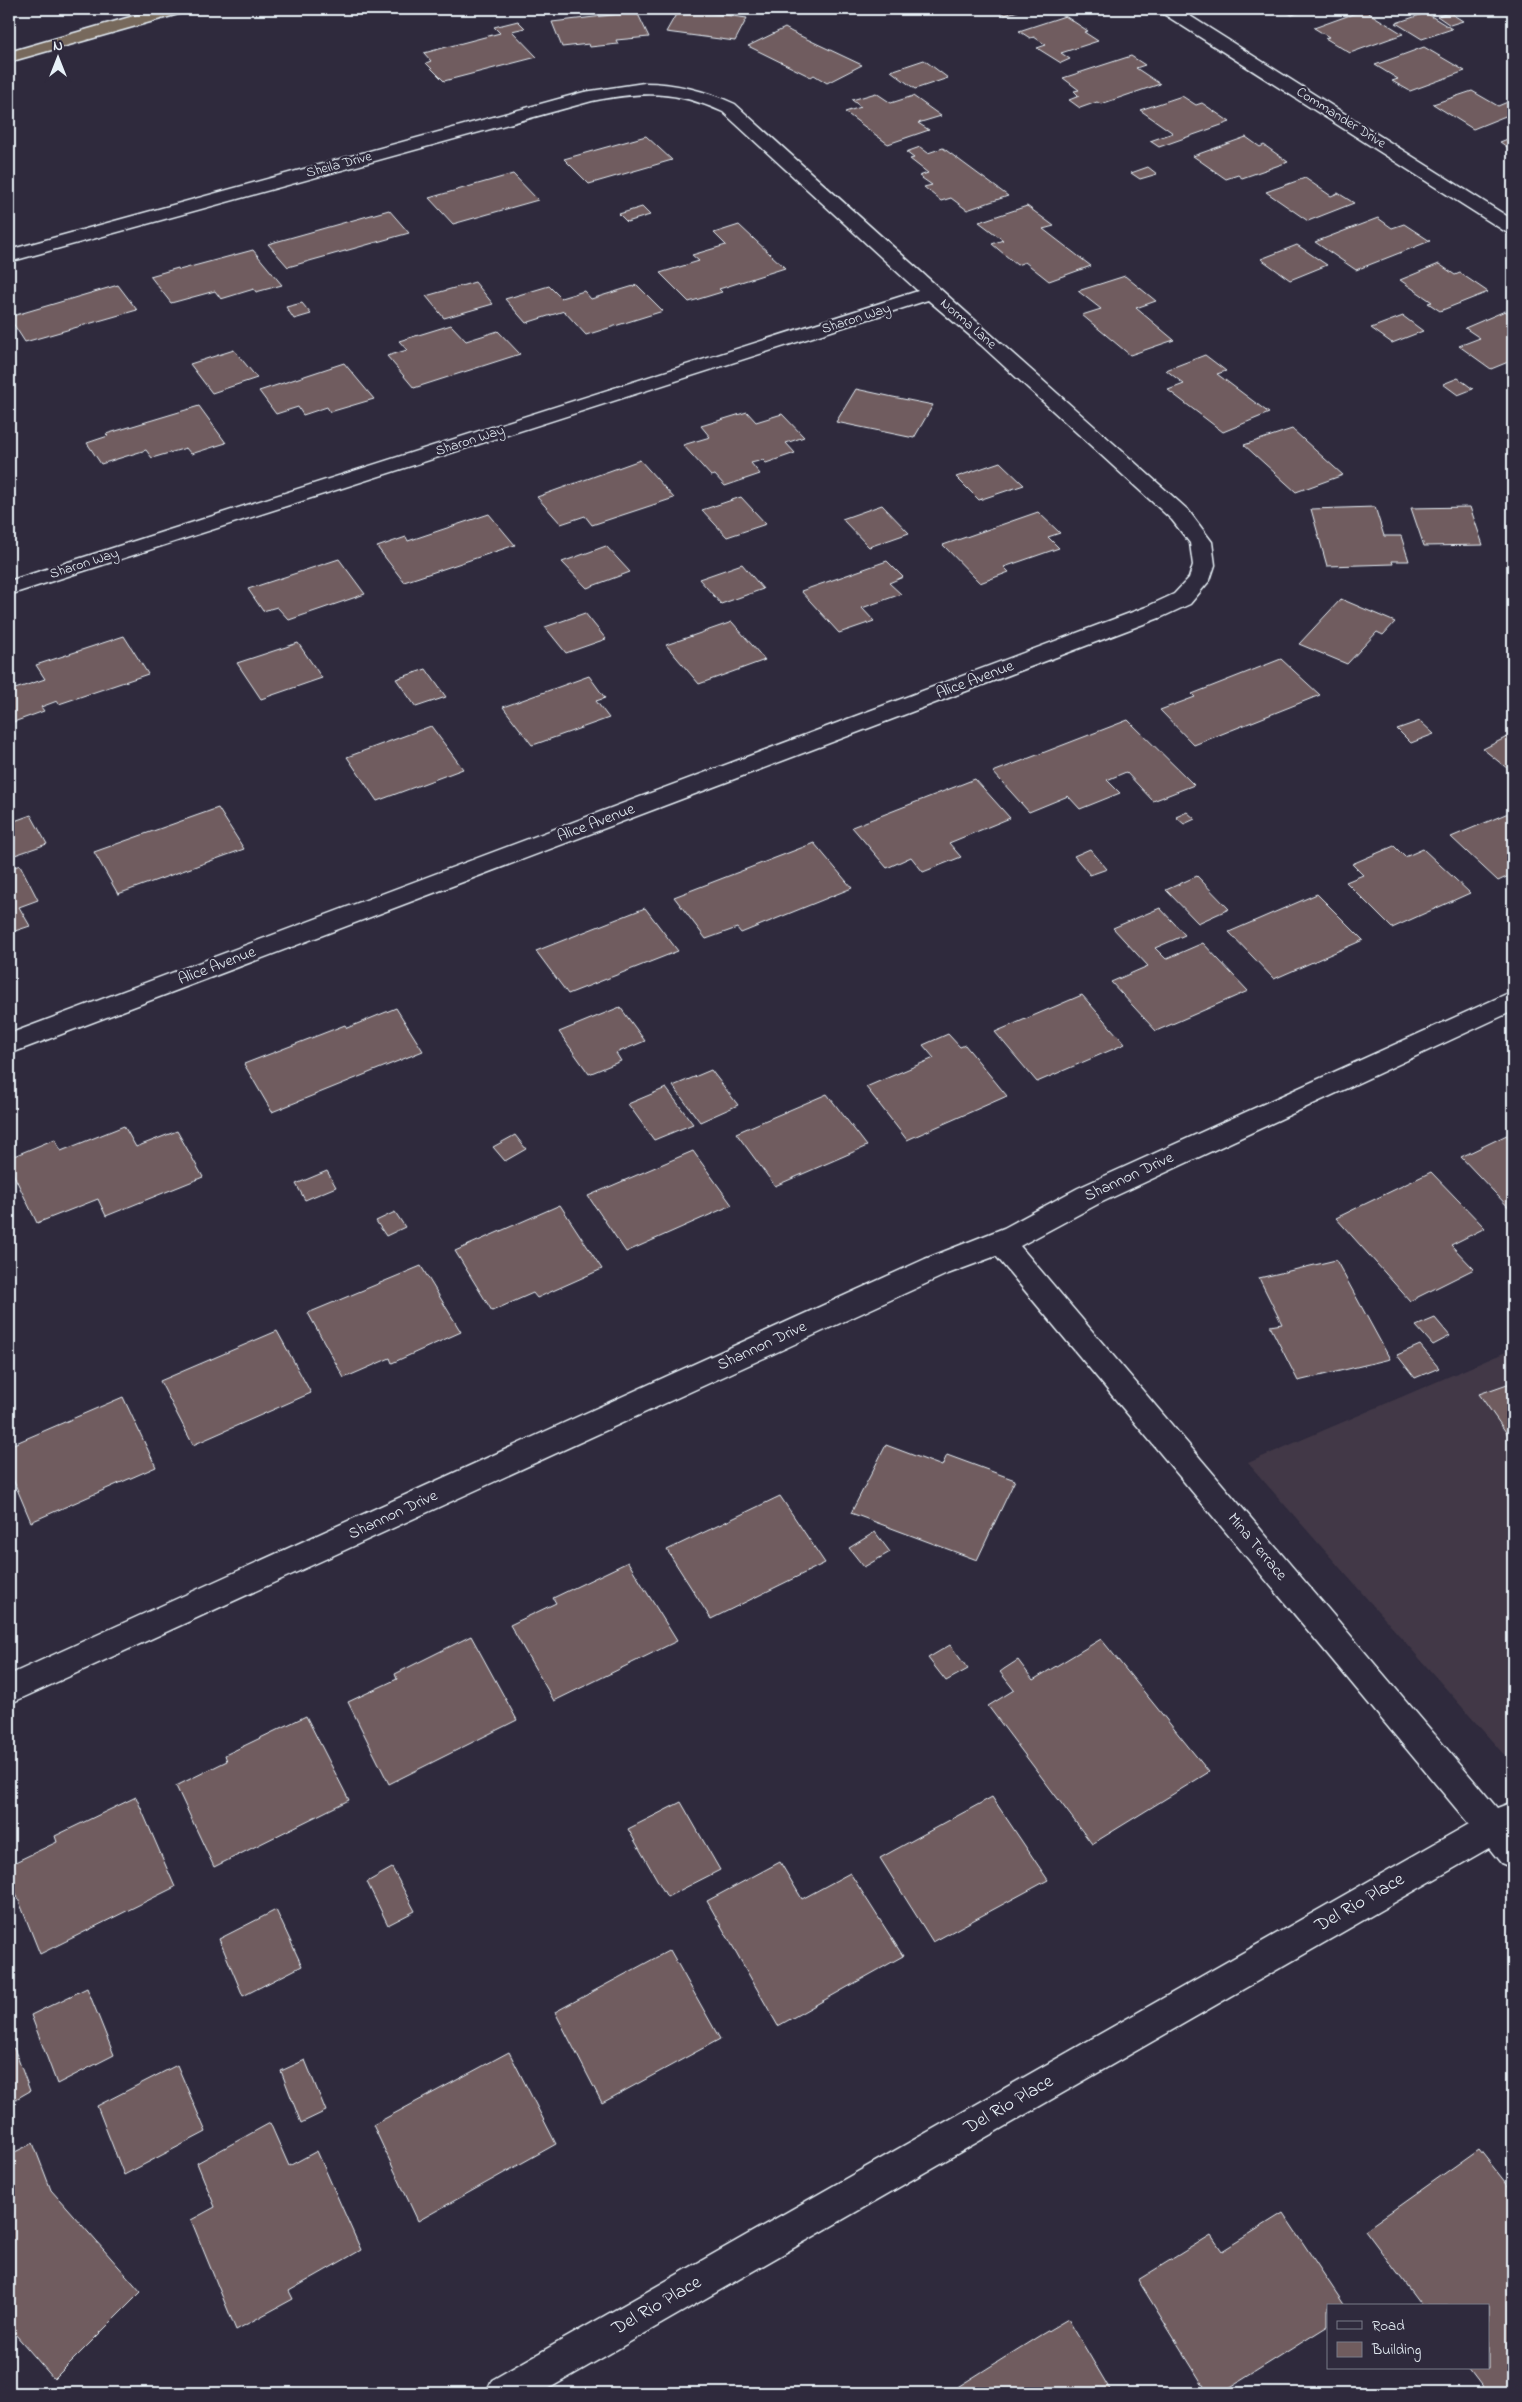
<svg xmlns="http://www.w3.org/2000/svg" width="1522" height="2402" viewBox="0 0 1522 2402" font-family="'Indie Flower',sans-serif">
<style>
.built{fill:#423947}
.building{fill:#705c5e;stroke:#e8f1f8}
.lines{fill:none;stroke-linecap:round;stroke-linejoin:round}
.street-casing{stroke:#e8f1f8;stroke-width:3}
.highway-casing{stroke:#e8f1f8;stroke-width:3}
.street{fill:#2f2a3d;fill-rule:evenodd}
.highway{fill:#77695c;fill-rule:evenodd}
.labels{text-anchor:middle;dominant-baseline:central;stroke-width:4.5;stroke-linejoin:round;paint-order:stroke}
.far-street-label{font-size:14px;fill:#e8f1f8;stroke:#2f2a3d}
.street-label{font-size:16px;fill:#e8f1f8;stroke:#2f2a3d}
.near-street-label{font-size:19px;fill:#e8f1f8;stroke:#2f2a3d}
</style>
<rect width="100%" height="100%" fill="#2f2a3d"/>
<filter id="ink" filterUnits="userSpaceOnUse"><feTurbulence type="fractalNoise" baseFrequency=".02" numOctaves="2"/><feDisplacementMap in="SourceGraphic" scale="10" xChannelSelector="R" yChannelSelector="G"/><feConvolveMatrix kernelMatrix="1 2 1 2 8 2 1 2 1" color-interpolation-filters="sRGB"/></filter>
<g filter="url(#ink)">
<path class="built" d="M1513,1349V1765L1248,1463Z"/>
<path class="building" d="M679,9L747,18L735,41L666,32Z
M908,9H931L915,14Z
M995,9H1024L1005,15Z
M1281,9H1310L1292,15Z
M1364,10L1403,34L1350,53L1325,38L1329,37L1314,28Z
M637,12L649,37L616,40L618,44L590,47L589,44L562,47L552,22Z
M1426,13L1452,29L1422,39L1396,23Z
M1450,13L1463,21L1450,25L1437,16Z
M1065,16L1088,31L1084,32L1098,41L1061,53L1070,59L1061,63L1037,48L1046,45L1034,37L1030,38L1019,31Z
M518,21L525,28L512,31L537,57L444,81L426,63L431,61L424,53L500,33L494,27Z
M785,28L792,32L862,65L827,83L814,75L811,77L748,46Z
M1424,47L1465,71L1410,91L1392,81L1398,79L1375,65Z
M1131,56L1145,65L1136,68L1160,84L1101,104L1097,102L1080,108L1069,100L1079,96L1074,91L1079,90L1063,78Z
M924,60L948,78L915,89L891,71Z
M1472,91L1498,106L1510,101L1513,103V113L1473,129L1433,104Z
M876,93L891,103L913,96L941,116L918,123L929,130L888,144L845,112L861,107L852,100Z
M1182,96L1196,105L1202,103L1230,122L1159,147L1150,141L1173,133L1140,110Z
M646,136L672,160L589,184L564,159Z
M1246,137L1260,147L1264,145L1288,162L1242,178L1238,175L1226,179L1193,156Z
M1513,137V151L1500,142Z
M920,147L928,153L943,148L1008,196L967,210L951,198L941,201L924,187L932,185L919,176L928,173L910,159L914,158L906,152Z
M1148,167L1157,174L1140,179L1131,173Z
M513,174L538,200L453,224L429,198Z
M1305,178L1331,196L1338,193L1354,203L1308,221L1266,192Z
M1027,206L1054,226L1043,229L1091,266L1049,281L1025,262L1017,265L992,244L1003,240L979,222Z
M642,207L650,215L627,222L619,214Z
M389,210L409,233L288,267L268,244Z
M1378,218L1392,228L1404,224L1430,241L1356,270L1315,242Z
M739,225L785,268L719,289L722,292L689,302L660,273L699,261L692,255L726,245L714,233Z
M1297,245L1327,265L1290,280L1261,259Z
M253,250L282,285L256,292L254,289L221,299L215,291L171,303L150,276L178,268L179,270Z
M1439,264L1455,275L1460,273L1488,292L1440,311L1428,303L1432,302L1400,280Z
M1125,276L1156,301L1136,308L1174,340L1130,355L1082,315L1101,309L1078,291Z
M475,282L493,304L444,318L426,296Z
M118,285L137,310L25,342L9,317Z
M637,285L663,311L586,335L564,311L526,323L505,299L549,286L561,298L584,291L591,299Z
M302,303L311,314L294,319L286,307Z
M1505,311L1513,316V360L1491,369L1459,346L1480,338L1465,328Z
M1403,316L1423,331L1392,343L1371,328Z
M451,325L466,341L498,331L520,354L414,388L387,356L407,350L399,341Z
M234,350L257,378L212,393L190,364Z
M1205,355L1226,371L1217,374L1269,413L1223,432L1168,390L1184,384L1166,370Z
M344,363L374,399L330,412L327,407L303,415L298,407L276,414L259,391Z
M1458,378L1473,389L1458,395L1443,384Z
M856,389L893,397L933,405L914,438L836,422Z
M199,406L226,443L191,454L186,448L152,458L146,450L101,464L87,443L108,436L106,434Z
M747,412L756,422L782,414L804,437L786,443L795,453L766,463L763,460L751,463L760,474L725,486L715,475L711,476L683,445L710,437L701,426Z
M1292,429L1315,450L1343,475L1296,492L1244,445Z
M640,460L674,498L592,525L585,516L561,524L537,497Z
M1000,462L1024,485L979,500L956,477Z
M741,497L766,524L727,537L702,510Z
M882,505L909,533L869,547L842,519Z
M1375,507L1384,536H1401L1409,561H1392L1393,564L1327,566L1311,509Z
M1470,507L1483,545L1424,546L1411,508Z
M1038,512L1060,533L1048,537L1059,548L1004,567L1009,572L980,583L943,545Z
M489,514L515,545L404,582L377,547L406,537L408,541Z
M606,546L630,572L587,588L562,562Z
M339,559L365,594L289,620L277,607L263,611L248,589Z
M887,561L903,577L889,583L901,594L862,608L874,621L839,633L801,591Z
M742,564L763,589L721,604L699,579Z
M1341,599L1395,622L1383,635L1377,632L1347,664L1299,644Z
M585,613L606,639L566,653L545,627Z
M732,622L765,660L699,684L666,645Z
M124,636L148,674L59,704L57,701L41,707L44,711L11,723L9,718V691L45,679L36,665Z
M298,643L322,678L261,699L237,663Z
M1281,659L1320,695L1194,745L1160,710L1195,697L1192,694Z
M426,669L446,697L416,707L396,679Z
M589,676L605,698L596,701L609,718L536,744L532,745L503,707Z
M1128,720L1194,785L1153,801L1126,772L1107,780L1120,793L1080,809L1068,796L1029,812L993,772Z
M1420,721L1434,734L1411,743L1397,729Z
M431,726L463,769L377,801L347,757Z
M1509,736L1513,740V773L1483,749Z
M975,779L1010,818L949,843L961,857L923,872L911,857L887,868L852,827Z
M218,808L244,849L118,894L94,852Z
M1513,811V874L1498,881L1451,837Z
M1187,812L1195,819L1184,824L1176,817Z
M31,815L47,844L9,857V823Z
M814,843L852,888L741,933L737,928L706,939L674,897Z
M1394,846L1405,857L1423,849L1470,893L1392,928L1346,882L1363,875L1352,864Z
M1090,849L1107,869L1090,875L1074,856Z
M20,865L38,900L19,907L30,926L9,933V869Z
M1197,876L1229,909L1198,923L1166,890Z
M1317,894L1363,940L1274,979L1229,932Z
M645,908L678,951L568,994L536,951Z
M1160,908L1185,935L1155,948L1166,959L1203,943L1248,991L1156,1031L1111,982L1148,966L1113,928Z
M1082,995L1125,1044L1037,1082L995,1032Z
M620,1007L645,1041L616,1053L621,1061L589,1074L559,1032Z
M396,1008L423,1051L272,1112L244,1064L345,1025L347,1028Z
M948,1034L960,1047L965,1045L1007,1096L907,1140L866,1087L934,1058L923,1045Z
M711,1070L738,1105L700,1122L673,1086Z
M666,1088L693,1124L654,1140L628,1104Z
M827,1094L867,1146L775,1186L736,1133Z
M124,1126L136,1147L177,1131L203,1177L106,1216L98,1199L37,1223L9,1165V1158L55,1139L61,1151Z
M1513,1132V1212L1461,1157Z
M515,1135L526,1149L505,1161L493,1147Z
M693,1151L732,1205L626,1252L588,1196Z
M327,1171L336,1187L305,1200L296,1184Z
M1431,1172L1485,1228L1451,1245L1474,1269L1410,1301L1336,1218Z
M560,1205L602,1269L537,1298L533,1293L492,1311L455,1251Z
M395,1212L405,1227L386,1236L376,1221Z
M1336,1260L1390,1359L1298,1381L1270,1326L1282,1324L1259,1278Z
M421,1266L461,1332L392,1363L390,1358L344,1378L308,1313Z
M1435,1318L1450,1336L1433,1345L1416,1326Z
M277,1331L311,1393L193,1445L160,1381Z
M1420,1345L1439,1368L1415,1378L1397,1355Z
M1513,1382V1442L1479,1394Z
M123,1397L156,1467L31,1522L9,1470V1446Z
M886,1445L942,1466L947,1455L1015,1480L977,1560L851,1513Z
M780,1496L825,1563L711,1619L667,1550Z
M875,1532L890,1552L864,1567L849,1548Z
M628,1562L677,1641L554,1701L510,1625L556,1603L553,1598Z
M471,1636L517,1720L389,1784L348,1702L397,1679L395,1674Z
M1101,1639L1209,1772L1092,1844L988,1706L1014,1690L1000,1672L1004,1669L1018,1660L1033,1680Z
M950,1645L968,1669L946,1681L928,1658Z
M306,1716L349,1800L214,1867L176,1786L227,1761L225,1755Z
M136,1797L175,1887L40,1954L9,1876V1865L57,1842L55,1836Z
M992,1797L1048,1880L933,1942L880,1858Z
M681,1802L720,1870L667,1897L628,1829Z
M780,1862L802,1899L850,1873L903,1956L778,2026L707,1901Z
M392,1868L415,1911L388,1925L367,1882Z
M276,1910L302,1966L243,1996L219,1939Z
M670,1950L720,2039L602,2103L555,2012Z
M87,1988L114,2055L57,2084L31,2015Z
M14,2048L30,2091L9,2103V2051Z
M509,2052L556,2144L418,2221L373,2125Z
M305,2060L326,2111L301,2123L281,2071Z
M177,2065L206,2132L124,2175L97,2106Z
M270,2123L289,2166L317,2151L361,2250L289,2291L293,2299L236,2330L191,2220L215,2207L197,2163Z
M33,2143L51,2190L141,2292L54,2379L9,2327V2155Z
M1479,2149L1513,2192V2393H1487L1468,2368H1488V2306H1422L1365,2230Z
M1283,2213L1345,2306H1328V2326L1221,2393H1208L1138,2280L1211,2235L1222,2251Z
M1068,2319L1112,2393H948L1039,2336Z"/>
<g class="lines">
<g class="street-casing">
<path id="street" d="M1160,9H1179L1513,220V234L1506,232L1162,13Z
M644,83C677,83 706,91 735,104C885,241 1037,375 1188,510L1212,542L1215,565L1210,580L1190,604L1162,617L9,1054V1034L1146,607L1174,594L1189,578L1193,565L1190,543L1172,520L981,345L928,300L9,595V581L918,291L723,112C676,90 642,91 592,101L9,262V250L584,92Z
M1513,991V1011L1098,1204L1020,1246L1497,1808L1513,1802V1868L1501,1863L1489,1848L541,2393H486L492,2380L1469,1824L996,1256L945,1275L9,1704V1675L925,1259L1004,1228L1078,1188Z"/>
</g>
<g class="highway-casing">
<path id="highway" d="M158,9H184L182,13L9,62V52Z"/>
</g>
<use href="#street" class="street"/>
<use href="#highway" class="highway"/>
</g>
</g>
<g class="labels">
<g class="far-street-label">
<text transform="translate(1341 118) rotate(32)">Commander Drive</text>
<text transform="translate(339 165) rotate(-15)">Sheila Drive</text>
<text transform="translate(856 319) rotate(-18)">Sharon Way</text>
<text transform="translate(968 324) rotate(41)">Norma Lane</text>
<text transform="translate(470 441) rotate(-18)">Sharon Way</text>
<text transform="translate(84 564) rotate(-18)">Sharon Way</text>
</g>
<g class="street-label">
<text transform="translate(975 680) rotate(-21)">Alice Avenue</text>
<text transform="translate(596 823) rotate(-21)">Alice Avenue</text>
<text transform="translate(217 966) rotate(-21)">Alice Avenue</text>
<text transform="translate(1129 1177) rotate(-25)">Shannon Drive</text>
<text transform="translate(762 1346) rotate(-25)">Shannon Drive</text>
<text transform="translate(393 1515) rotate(-25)">Shannon Drive</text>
<text transform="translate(1257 1547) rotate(50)">Mina Terrace</text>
</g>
<g class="near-street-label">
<text transform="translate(1360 1903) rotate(-30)">Del Rio Place</text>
<text transform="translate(1009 2105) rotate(-30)">Del Rio Place</text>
<text transform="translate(657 2306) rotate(-30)">Del Rio Place</text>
</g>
</g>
<rect width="1522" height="2402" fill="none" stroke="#2f2a3d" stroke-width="30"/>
<rect x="15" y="15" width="1492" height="2372" fill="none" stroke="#e8f1f8" stroke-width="2" filter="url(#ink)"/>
<rect x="1327" y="2304" width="162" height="65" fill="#2f2a3d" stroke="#797a88"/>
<rect x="1337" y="2321" width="25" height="8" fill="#2f2a3d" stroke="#797a88"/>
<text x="1372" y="2330" font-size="15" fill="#e8f1f8">Road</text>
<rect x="1337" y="2342" width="25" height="15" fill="#705c5e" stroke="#797a88"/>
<text x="1372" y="2354" font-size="15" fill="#e8f1f8">Building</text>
<g transform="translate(58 58)" stroke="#2f2a3d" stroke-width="4" paint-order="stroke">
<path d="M0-4L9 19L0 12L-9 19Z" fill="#e8f1f8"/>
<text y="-8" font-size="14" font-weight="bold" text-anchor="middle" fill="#e8f1f8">N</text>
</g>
</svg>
